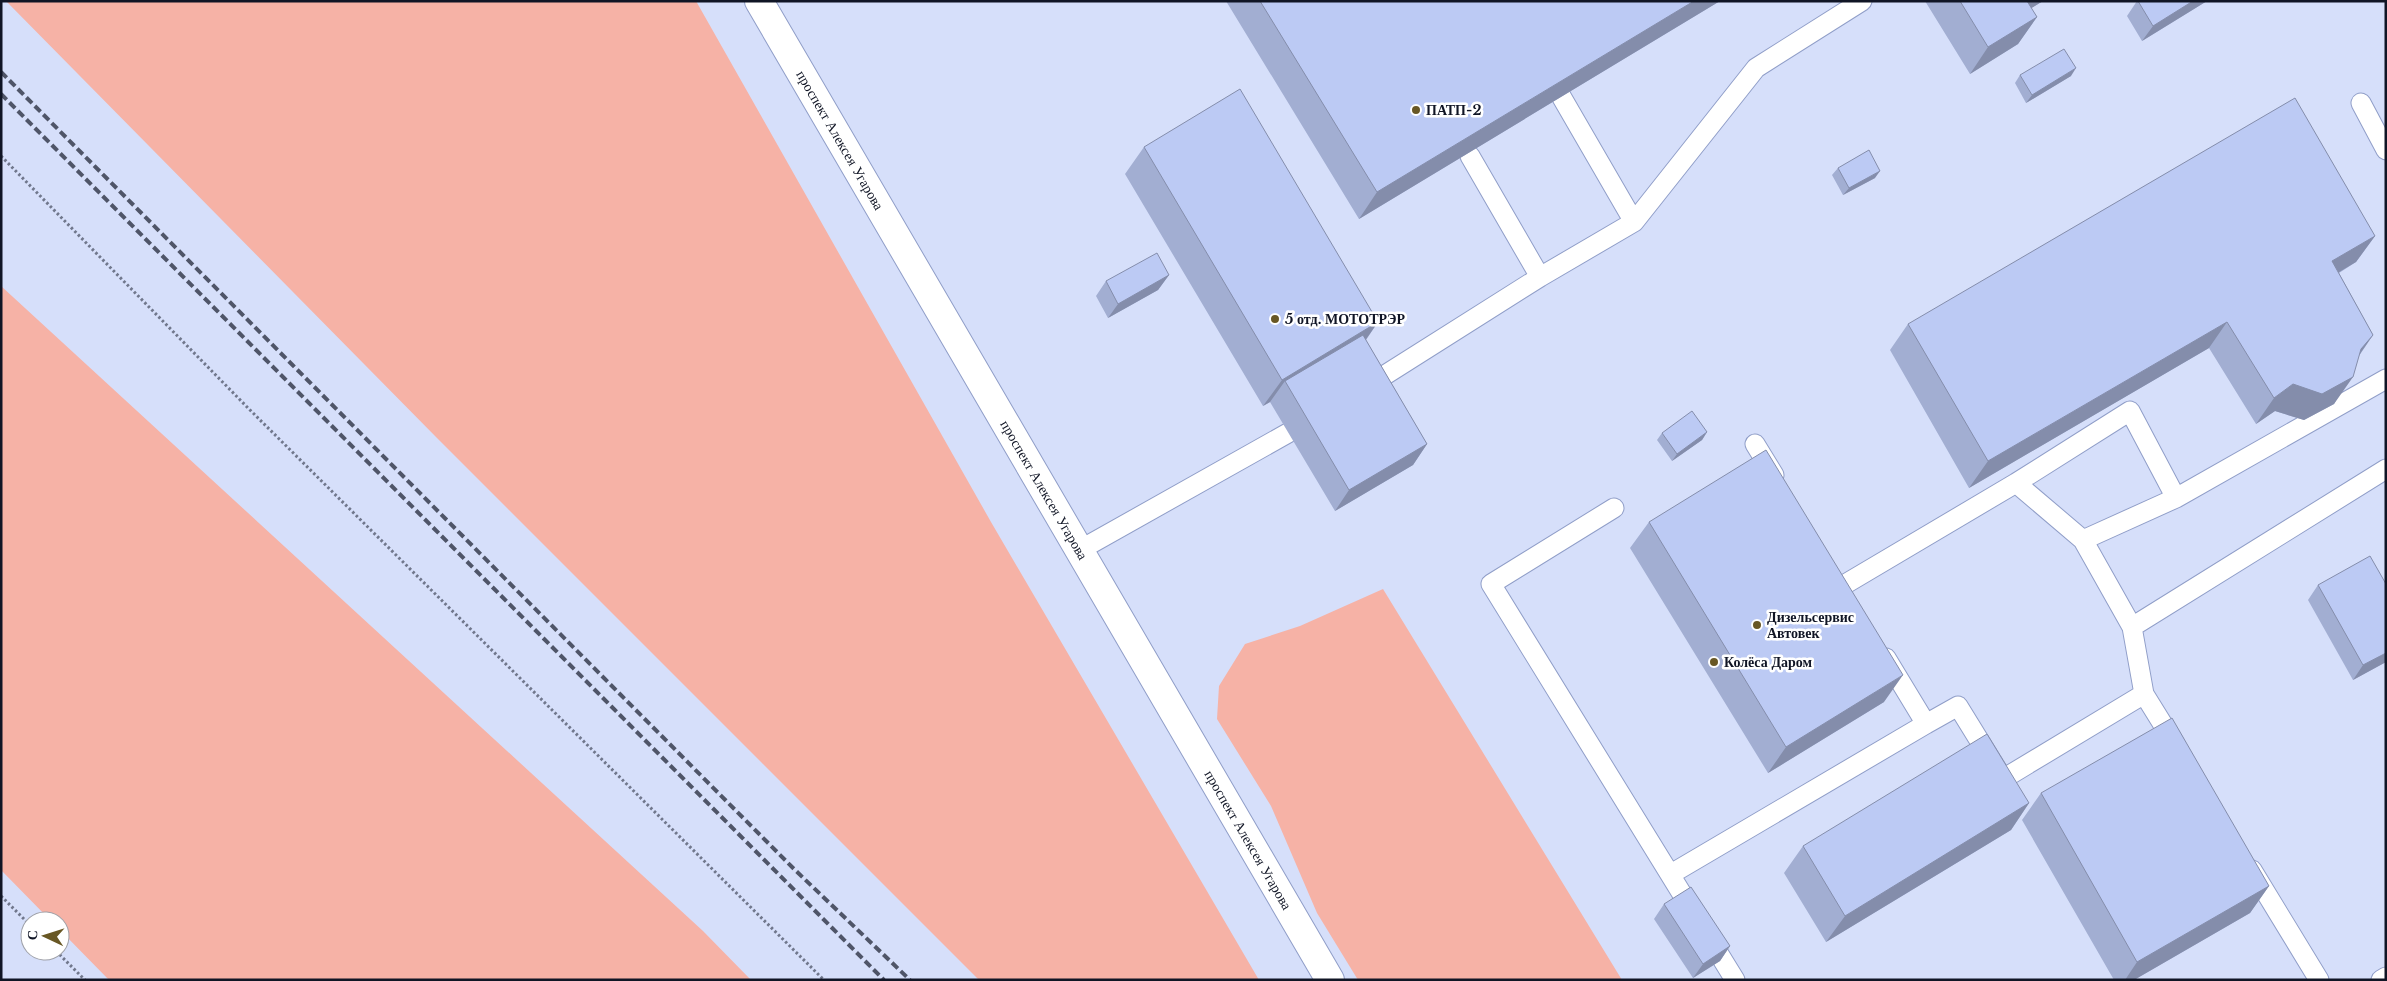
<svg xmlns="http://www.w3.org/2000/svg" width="2387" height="981" viewBox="0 0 2387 981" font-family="'Libre Baskerville',serif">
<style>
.green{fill:#f6b2a6}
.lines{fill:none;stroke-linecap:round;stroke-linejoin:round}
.service-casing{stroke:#909ec8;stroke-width:21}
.minor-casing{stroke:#909ec8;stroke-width:30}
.path{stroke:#70778c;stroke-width:3;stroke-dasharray:2.5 2.5;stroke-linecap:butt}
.service{stroke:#fff;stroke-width:19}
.minor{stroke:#fff;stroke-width:28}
.rail{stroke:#4f5568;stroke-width:4;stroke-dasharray:8 4;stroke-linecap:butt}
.wall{fill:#a2aed2}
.shaded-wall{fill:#848dab}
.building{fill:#bccaf4;stroke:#848dab}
.poi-dot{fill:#685724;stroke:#fff;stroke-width:2}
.labels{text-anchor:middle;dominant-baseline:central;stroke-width:5;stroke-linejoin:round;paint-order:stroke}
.poi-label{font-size:14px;font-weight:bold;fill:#101525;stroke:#fff;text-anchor:start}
.street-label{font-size:14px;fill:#101525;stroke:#fff}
</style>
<rect width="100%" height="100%" fill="#d6dffa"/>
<path class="green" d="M6,1H696L991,522L1259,980H979L436,437Z
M1,286L703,931L751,980H109L60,930V921H51L1,870Z
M1383,589L1622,980H1358L1317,913L1271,806L1217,719L1219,686L1245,644L1300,626Z"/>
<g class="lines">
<g class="service-casing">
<path id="service" d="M1561,96L1634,222
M2361,103L2386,150
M1470,156L1540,277
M1366,387L1540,277L1634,222L1756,68L1862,1
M1755,444L1774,475
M2016,483L2083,540L2132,627L2144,694L2175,744
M1614,508L1491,584L1735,980
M2083,540L2176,498L2386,379
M1078,551L1288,433
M1842,586L2016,483L2130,411L2176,498
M2132,627L2386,469
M1886,658L1926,724L1958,706L2003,779L2144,694
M2252,870L2319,980
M1671,874L1926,724
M2381,980L2386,977"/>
</g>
<g class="minor-casing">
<g id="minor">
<path id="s1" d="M759,1L1330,980"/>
</g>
</g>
<path class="path" d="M1,156L250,410L824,980
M1,896L30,925
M56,951L85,980"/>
<use href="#service" class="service"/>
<use href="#minor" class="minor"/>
<path class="rail" d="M1,72L794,869L910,980
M1,94L884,980"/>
</g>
<path class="wall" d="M1226,1H1720L1359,219Z
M1925,1H2043L2031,8L2037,17L2018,44L1970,74Z
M2137,1H2207L2142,41L2127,16Z
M2020,75L2071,76L2026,103L2015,83Z
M1144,147L1378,322L1366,340L1427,444L1413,465L1335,511L1270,402L1263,406L1125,174Z
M1838,168L1875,178L1843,195L1832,175Z
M2375,236L2356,262L2339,273L2373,335L2359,356L2334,404L2304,420L2275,411L2256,424L2209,348L1969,488L1890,350L1908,324Z
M1169,275L1158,290L1108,318L1096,296L1106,281Z
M1707,432L1702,440L1672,461L1657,440L1662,433Z
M1649,522L1884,702L1768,773L1630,548Z
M2318,585L2386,662L2353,680L2308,600Z
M2041,793L2269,886L2250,913L2134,980H2114L2022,820Z
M2029,803L2011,830L1826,942L1784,873L1803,846Z
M1664,904L1730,946L1720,961L1693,978L1654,919Z"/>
<path class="shaded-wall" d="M1694,1H1720L1359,219L1377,192Z
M2022,1H2043L2006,24Z
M2193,1H2207L2142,41L2153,26Z
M2037,17L2018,44L1970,74L1988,47Z
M2076,68L2071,76L2026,103L2032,95Z
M1880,171L1875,178L1843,195L1849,188Z
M2375,236L2356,262L2314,287L2332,261Z
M1169,275L1158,290L1108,318L1118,304Z
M1378,322L1360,348L1285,381L1270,402L1263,406L1282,380Z
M2227,322L2209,348L1969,488L1988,461Z
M2373,335L2355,361L2361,349Z
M2353,377L2334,404L2304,420L2275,411L2256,424L2274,398L2293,384Z
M1707,432L1702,440L1672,461L1677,454Z
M1427,444L1413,465L1335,511L1349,490Z
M2386,653V662L2353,680L2363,665Z
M1903,675L1884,702L1768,773L1786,747Z
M2029,803L2011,830L1826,942L1845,916Z
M2269,886L2250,913L2134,980H2125L2137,962Z
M1730,946L1720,961L1693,978L1703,964Z"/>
<path class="building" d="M1260,1H1694L1377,192Z
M1960,1H2027L2037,17L1988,47Z
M2138,1H2193L2153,26Z
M2064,49L2076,68L2032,95L2020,75Z
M1240,89L1378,322L1282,380L1144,147Z
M2295,98L2375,236L2332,261L2373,335L2361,349L2353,377L2322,394L2293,384L2274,398L2227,322L1988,461L1908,324Z
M1869,150L1880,171L1849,188L1838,168Z
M1157,253L1169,275L1118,304L1106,281Z
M1363,335L1427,444L1349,490L1285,381Z
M1692,411L1707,432L1677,454L1662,433Z
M1766,450L1903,675L1786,747L1649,522Z
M2370,556L2386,584V653L2363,665L2318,585Z
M2172,718L2269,886L2137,962L2041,793Z
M1987,734L2029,803L1845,916L1803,846Z
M1691,887L1730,946L1703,964L1664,904Z"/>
<g class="poi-dot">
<circle cx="1416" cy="110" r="5"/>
<circle cx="1275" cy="319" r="5"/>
<circle cx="1757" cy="625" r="5"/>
<circle cx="1714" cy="662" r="5"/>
</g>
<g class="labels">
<g class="poi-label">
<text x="1426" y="110">ПАТП-2</text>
<text x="1285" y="319">5 отд. МОТОТРЭР</text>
<text x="1767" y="617">Дизельсервис<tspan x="1767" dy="16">Автовек</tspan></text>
<text x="1724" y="662">Колёса Даром</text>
</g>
<g class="street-label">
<text stroke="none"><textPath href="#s1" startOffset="161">проспект Алексея Угарова</textPath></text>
<text stroke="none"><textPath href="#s1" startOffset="566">проспект Алексея Угарова</textPath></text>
<text stroke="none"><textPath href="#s1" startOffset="971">проспект Алексея Угарова</textPath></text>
</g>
</g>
<rect width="2387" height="981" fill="none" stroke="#101525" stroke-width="5"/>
<g transform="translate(45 936) rotate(274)"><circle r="24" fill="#ffffff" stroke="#9fa1a8"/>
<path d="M0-4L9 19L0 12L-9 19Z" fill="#685724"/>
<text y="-8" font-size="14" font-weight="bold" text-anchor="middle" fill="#101525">С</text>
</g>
</svg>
